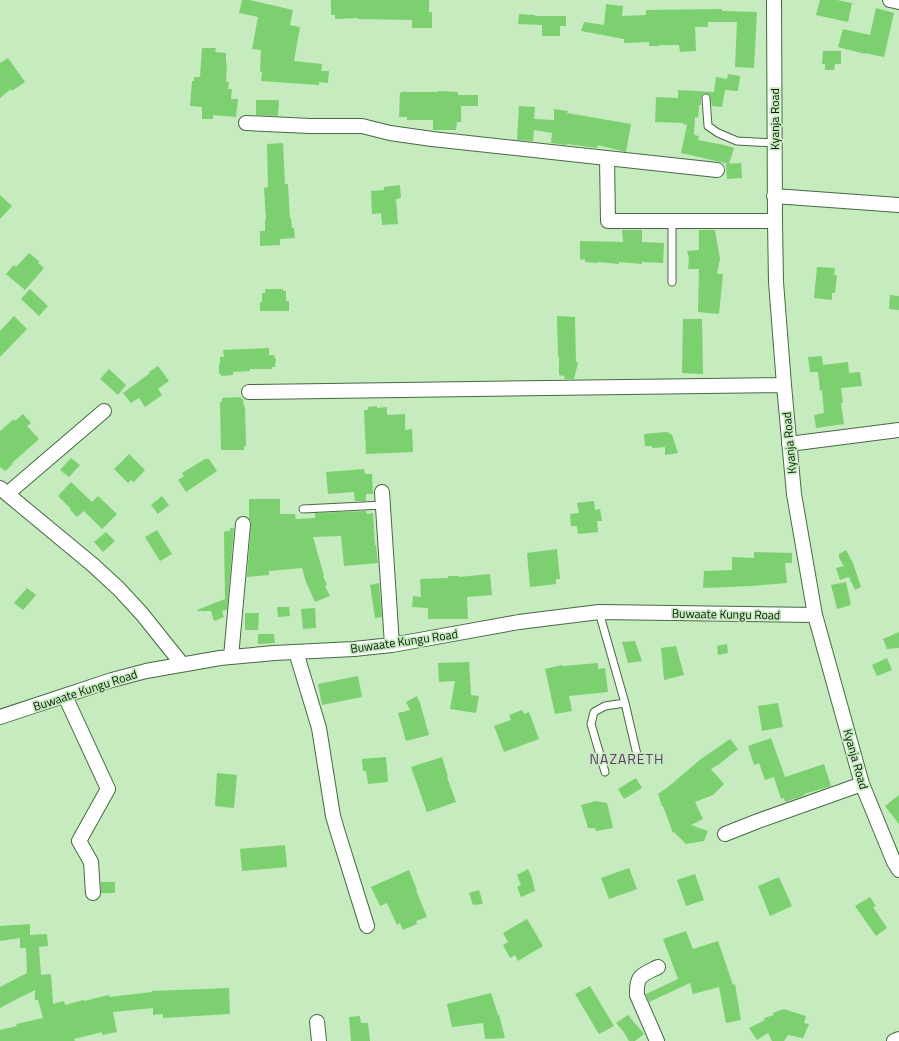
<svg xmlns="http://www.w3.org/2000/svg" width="899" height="1041" viewBox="0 0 899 1041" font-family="'Titillium Web',sans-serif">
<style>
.building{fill:#7cd070}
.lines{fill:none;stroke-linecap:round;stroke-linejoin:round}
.service-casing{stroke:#486943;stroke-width:9}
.minor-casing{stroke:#486943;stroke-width:16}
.service{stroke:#fff;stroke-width:7}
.minor{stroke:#fff;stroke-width:14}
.labels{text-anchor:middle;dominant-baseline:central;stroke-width:3.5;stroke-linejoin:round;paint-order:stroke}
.street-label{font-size:12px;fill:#0c190a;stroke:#c5ebbf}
.quarter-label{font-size:14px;letter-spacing:1px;fill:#65386d;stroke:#c5ebbf}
</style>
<rect width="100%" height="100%" fill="#c5ebbf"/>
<path class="building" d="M242,0H250L293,10L290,25L300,27L294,61L322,64L321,71H329L328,83L319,82V85L261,81L262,72H260L261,50L252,49L258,17L239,13Z
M331,0H429V12H432V28H412V20L358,19V18L335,19V15H331Z
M820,0H837L852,3L848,22L816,15Z
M606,4L623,6L622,16L646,15V10L722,9V11L757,12L754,68L735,67L737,22H708V27H695L696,51L680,52L679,45H659V46H649V42L624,43V39L581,31L584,22L604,25Z
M876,8L894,13L884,57L865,53V54L838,47L843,29L870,35Z
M519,14L535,15V16H566V26H560V36H542V25L518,24Z
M202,48H216L215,52L226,53V63H227L226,82H229L228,89H232L231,99H238L236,117L213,115V119H202V107L190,106L192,81H194V77H200Z
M823,51H841V64H835L834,70H825V64H822Z
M8,58L25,82L12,91L11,89L0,98V63Z
M728,74L740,76L738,91L725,90L722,107L712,106L710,95L706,93L703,94L701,98V105H699L698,118L695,117L694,135L699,136L698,140L724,145L734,148L729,164L681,153L687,125L683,124L684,123L655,122L656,97L678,98V90L714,92L716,77L727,79Z
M438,91L458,92V95H478V106H461V122H457L456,130H433V120H407V117H399L400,93H401V92H438Z
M256,100H279L278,116L256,115Z
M519,106L535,107L534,119L554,120V109L568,111L567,113L631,124L626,152L598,145L597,148L567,144V145L551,143L552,133L534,130L533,141L517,140Z
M283,143L285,184H288L290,219L291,218L292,228H294L295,238L280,239V245L260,246V231H265V220H266L264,188L268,187L267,144Z
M741,163L742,178L727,179L726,164Z
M400,185L401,198L396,199L398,224L382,225L381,213L372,214L371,191L384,190V187Z
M0,195L12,206L0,219Z
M622,230H642V242L664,243L663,263L642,262V264L619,262V264L598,262V263L585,262V259L580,260V241L623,242Z
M699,230H715L720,259L717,274H723L719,314L698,312L699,269H688L689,258L687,251L699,250Z
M29,253L40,262L38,263L44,268L25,290L6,274L14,265L16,267Z
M817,267L835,268L834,275H837L835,293H832V300L814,298Z
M30,289L48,306L39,316L21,299Z
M265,289H283V291H286V301H289V311H260V302H262V293H265Z
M890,295L899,296V310L889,309Z
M14,316L27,329L0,357V331Z
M557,316L575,317L576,361L578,363L574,379H565L564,376L559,375V357H558Z
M683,319H702L703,374L682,373Z
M269,348V355H275L274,358H276L275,367H272V369H250V371L233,372V375L221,376V374H219V364H220V357H224L223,350Z
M822,356L823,365L848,362L849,373L860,372L862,386L841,388L843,403H841L844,424L816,428L814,415L824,413L822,390L820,391L818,372H810L808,357Z
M158,366L169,381L158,389L162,395L145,407L139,398L131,403L123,393L150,373L149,372Z
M109,369L126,385L118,395L100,379Z
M241,397V399H243L244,407H245L246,446H244V450H221L220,402H222V398Z
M377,406V408L387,407V415L405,414V430L412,429L413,452L366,454L364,410H368V407Z
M23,414L31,423L27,426L39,439L12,463L13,464L5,471L0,467V431L14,419L15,421Z
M667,432L672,435L678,453L665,455V447L652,448V446H645L644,434Z
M129,454L145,470L134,482L131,480L128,483L114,469Z
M71,458L80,465L69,477L60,470Z
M205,459H209L217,471L186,492L178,480L184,476L182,473Z
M364,469L365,474H372L373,494H366V501H355L354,492L328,494L326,472Z
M71,482L92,502L98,496L117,514L102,529L84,511L77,517L70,510L71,509L58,496Z
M162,496L169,505L158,514L151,505Z
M249,499H280V514H295L296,519L315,518V513L366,511L367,514L373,513L375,545H376L378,563L344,566L341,536L313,537L324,576H323L327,585L325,586L330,596L315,602L306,582L302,568L269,571V575L247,577L251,525V521L249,519Z
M594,501L595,510L600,509L602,521H597L598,532L578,534L577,526H571L570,514L579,513L577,503Z
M230,528H234L227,610L222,611L224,617L214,621L211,611H197V610L225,599L224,532H225V531H230Z
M157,530L172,554L160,561L145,537Z
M106,532L115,541L103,552L94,542Z
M557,549L560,579H556V584L530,587L527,553Z
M846,550L853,563L861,587L855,590L849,577L840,580L836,568L844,566L839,558V554Z
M754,552L792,553V563H785L787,583L751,586L703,588L704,571L732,570V557L754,558Z
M490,574L492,595L467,597L468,619H428V608L412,607L413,596L421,597L420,579L448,578V576H459V577Z
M846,582L851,605L837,609L831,585Z
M379,583L382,617L375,618L370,585Z
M27,588L36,595L23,610L14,603Z
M277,607H289L290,616L278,617Z
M315,608L316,628L303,629L301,609Z
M245,613H259L258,630H245Z
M899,632V648L887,649L883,639Z
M258,634H274L275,643L258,644Z
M635,641L642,661L628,663L622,642Z
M727,644L728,653L718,655L717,646Z
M676,646L684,675L664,680L661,648Z
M887,658L892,670L877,676L872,665Z
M469,662L471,695L479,696L476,713L450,709L455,681L439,682L438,663Z
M598,663V669L605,668L608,692L569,696L572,711L555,714L545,669L562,665L563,666Z
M358,676L362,697L322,705L318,684Z
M417,696L420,703L429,735L406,741L398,713L410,710L406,702Z
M778,703L783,727L762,731L758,706Z
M522,710L524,714L529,712L539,739L504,752L494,726L511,720L509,715Z
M771,738L785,777L824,764L831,786L804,794L805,795L785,802L784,798L781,799L774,777L765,780L759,763L754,765L748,746Z
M730,739L738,749L718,765L711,769L724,784L713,795L695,802L703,819L691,825L708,831L704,841L686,844L674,832L673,833L663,806H662L658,794L668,787L701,759Z
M386,757L388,782L368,784L366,771H363L362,759Z
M442,757L448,777H447L456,802L427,812L411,767Z
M217,773L237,775L234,808L215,806Z
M636,778L642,788L624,799L618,789Z
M899,795V824L885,806Z
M596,801L607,803L613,828L596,831L595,828H588L581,805Z
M285,845L287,867L242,871L240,849Z
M629,868L637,889L609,899L601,878Z
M528,869L532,878L535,891L521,897L517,887L521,885L517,875Z
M409,870L417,890H416L427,917L416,921L417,924L403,930L400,923L397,925L387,903L380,906L371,887Z
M695,874L704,900L686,906L677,880Z
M779,877L792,906L770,916L758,886Z
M101,882H115V893H101Z
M479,890L483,904L473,905L469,893Z
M870,897L876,906L873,907L887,928L876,936L855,906Z
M527,919L543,946L518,961L515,955L510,958L503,945L508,942L503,933Z
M30,924V935L47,934L48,946L39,947L41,975L51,974L53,1004L64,1001L65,1005L83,1000L84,1001L109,995V997L152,992V991L229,988L230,1014L163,1018V1014L153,1015V1008L113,1012L117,1032L102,1035V1032L74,1039L75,1041H0V1030L17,1026L16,1024L43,1018L38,1000H35V990L13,1001L0,1008V987L27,973L26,948H20V938L0,941V926Z
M686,931L693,949L718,941L733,985L735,984L741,1020L726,1023L719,987L693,994L690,983L649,1002L646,994L678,979L663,939Z
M590,986L614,1026L599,1034L575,994Z
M491,993L498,1015H499L505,1038L485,1039L483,1023L452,1027L447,1004Z
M784,1009L806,1016L804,1023L809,1024L803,1038L788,1035L784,1041H772L768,1033L757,1040L749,1028L765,1020L764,1018L774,1015L773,1013Z
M628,1015L644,1034L635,1041H629L623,1031L616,1023Z
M360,1016L361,1023H368L370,1041H351L349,1017Z"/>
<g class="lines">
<g class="service-casing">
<path id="service" d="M706,98L708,126L718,133L737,141L774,143
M672,282V221
M303,509L383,505
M599,612L625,703L638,759
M605,772L591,724L594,712L605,706L625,703"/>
</g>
<g class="minor-casing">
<path id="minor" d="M774,0L775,221L776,282L784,385L794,494L815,615L862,784L894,862L899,870
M890,0L899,2
M246,123L310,126H362L390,133L432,139L717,170
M607,158L608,221H775
M774,196L899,205
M249,392L784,385
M789,444L899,430
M0,488L93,565L119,589L142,614L182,664
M382,492L392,645
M7,494L104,411
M296,652L319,728L333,816L338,833L367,926
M231,657L243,524
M65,696L108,789L79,841L91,862L93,893
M0,717L112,680L146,671L220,658L274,653L354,649L392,645L519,622L599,612L815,615
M725,834L758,821L862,784
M317,1022L319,1041
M657,1041L637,995C636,975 642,975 658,967
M894,1041L899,1039"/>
</g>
<use href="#service" class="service"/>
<use href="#minor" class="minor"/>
</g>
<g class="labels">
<g class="street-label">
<text transform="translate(774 119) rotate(-90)">Kyanja Road</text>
<text transform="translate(789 443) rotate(-95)">Kyanja Road</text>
<text transform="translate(726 614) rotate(1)">Buwaate Kungu Road</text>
<text transform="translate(404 641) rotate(-8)">Buwaate Kungu Road</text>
<text transform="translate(85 690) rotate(-18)">Buwaate Kungu Road</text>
<text transform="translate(856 759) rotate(74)">Kyanja Road</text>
</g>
<g class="quarter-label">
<text x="627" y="758">NAZARETH</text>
</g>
</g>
</svg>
